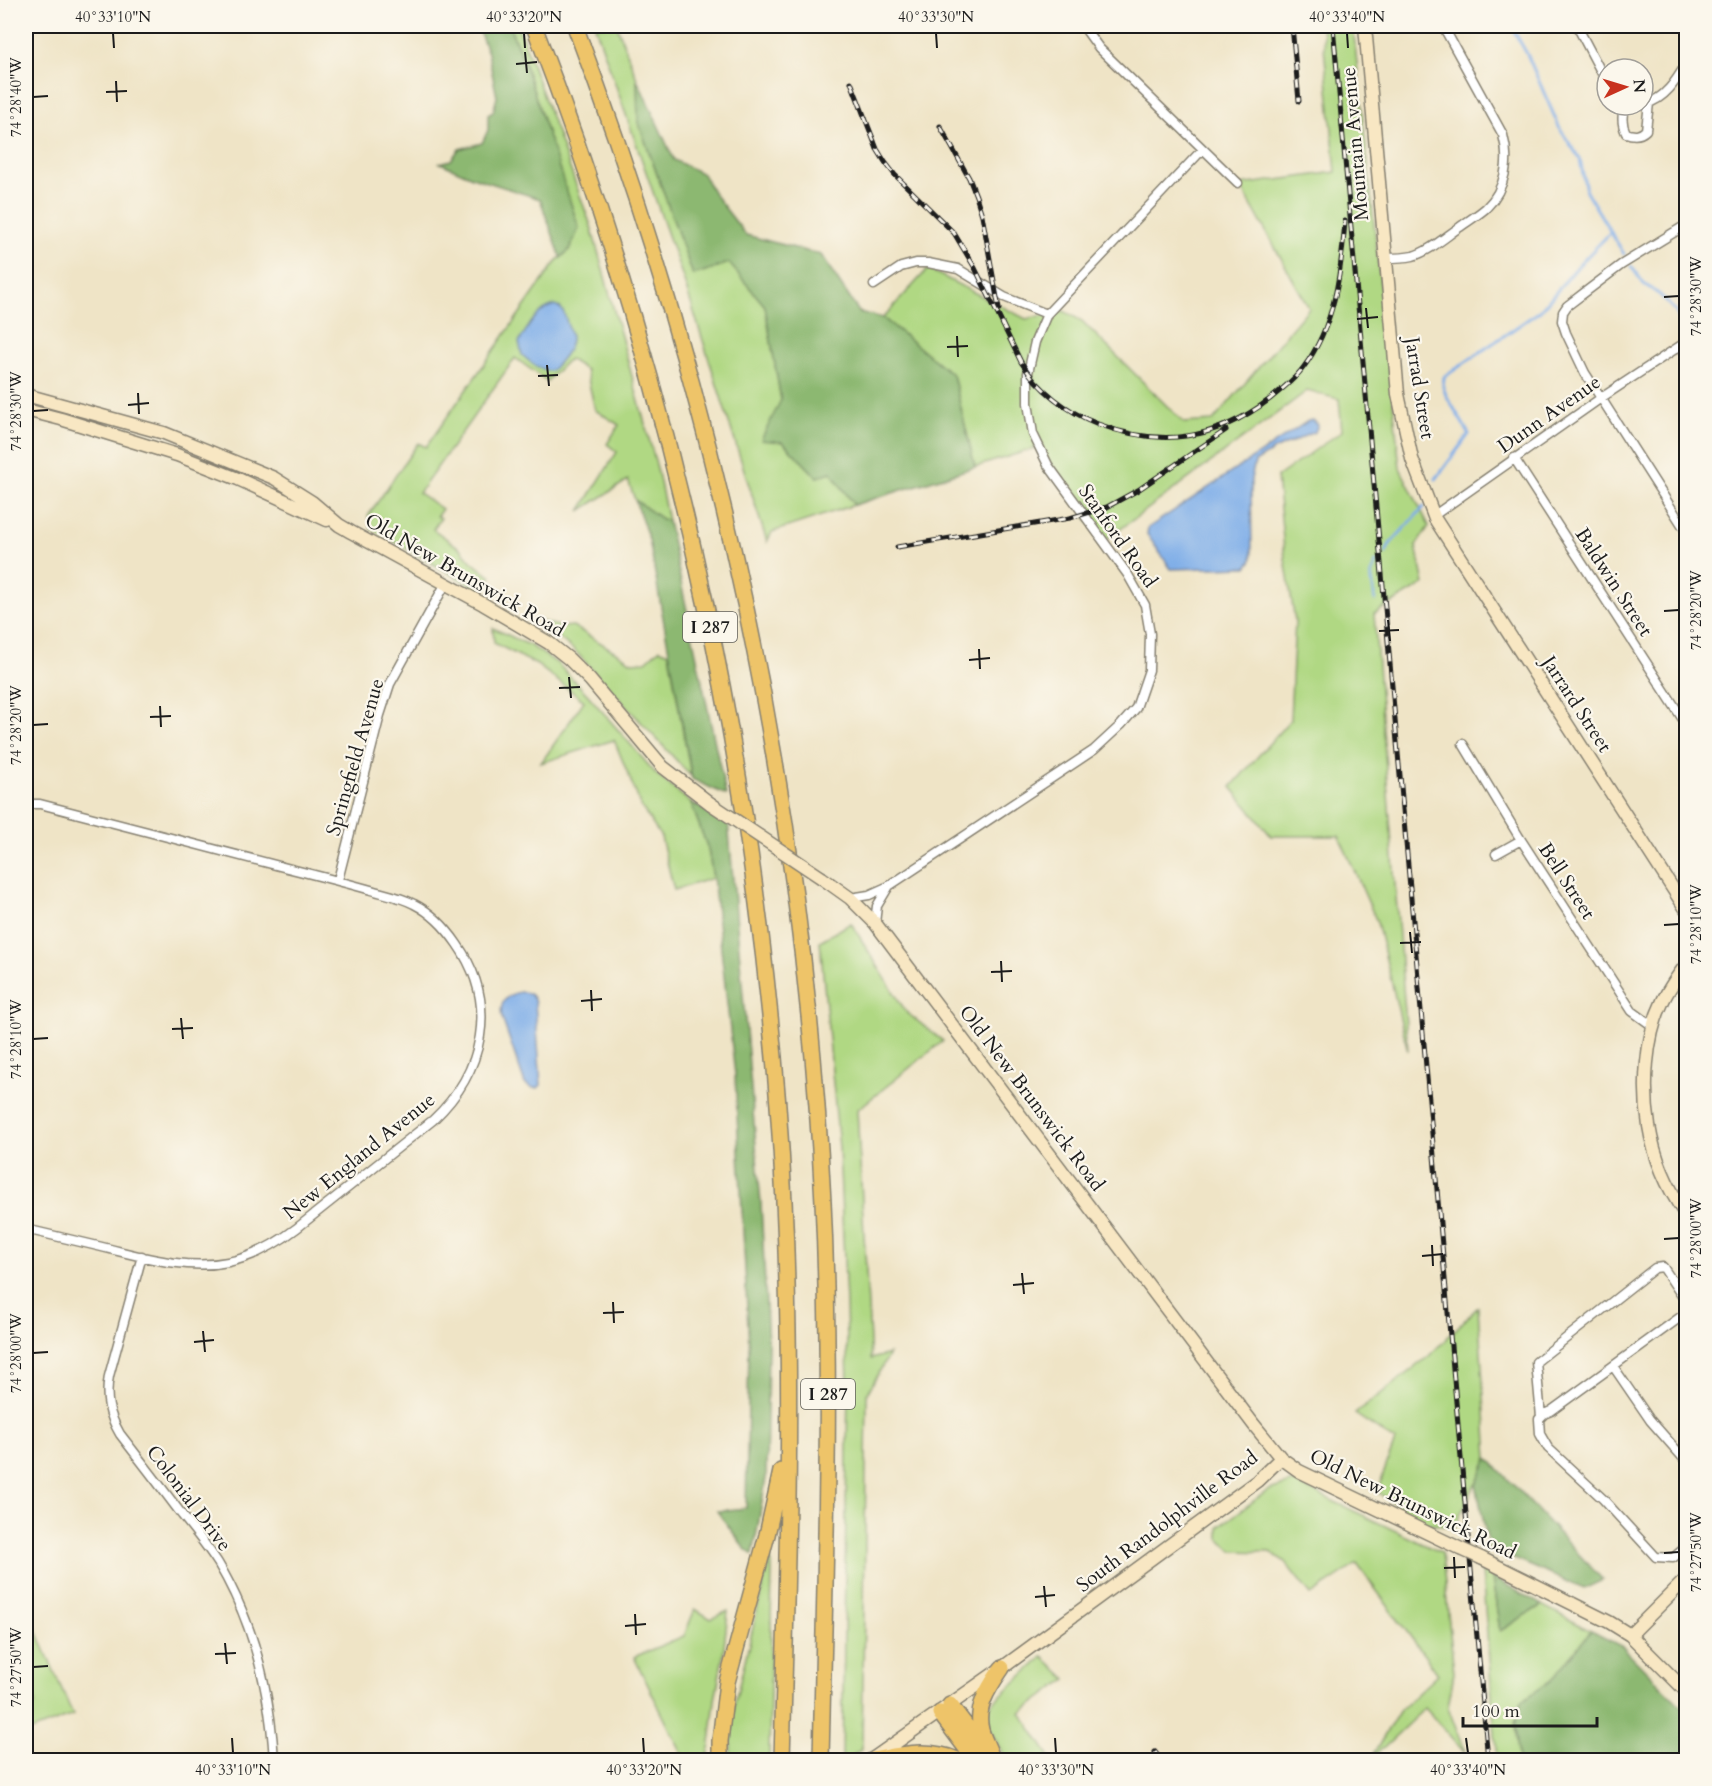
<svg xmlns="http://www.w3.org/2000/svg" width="1712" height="1786" viewBox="0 0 1712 1786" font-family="Cardo,serif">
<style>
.green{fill:#b0d883;stroke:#667a50;stroke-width:1.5}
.forest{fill:#8cb871;stroke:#546a46;stroke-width:1.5}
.water{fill:#7eade8;stroke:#4d6482;stroke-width:1.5}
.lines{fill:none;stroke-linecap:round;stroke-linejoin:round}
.stream{stroke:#7eade8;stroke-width:3}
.street-casing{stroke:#868071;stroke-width:11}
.secondary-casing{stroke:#868071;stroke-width:15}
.highway-casing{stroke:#868071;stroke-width:18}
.street{stroke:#fff;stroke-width:8}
.secondary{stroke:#f8e7c3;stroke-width:12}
.highway{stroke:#eec469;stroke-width:15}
.rail-casing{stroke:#1c1c1c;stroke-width:5}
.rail{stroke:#fbf7ec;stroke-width:3;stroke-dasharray:9;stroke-linecap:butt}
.secondary-bridge-casing{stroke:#868071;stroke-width:15;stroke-linecap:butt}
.secondary-bridge{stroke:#f8e7c3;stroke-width:12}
.ticks{fill:none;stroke:#1c1c1c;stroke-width:2}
.labels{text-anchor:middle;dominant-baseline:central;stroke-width:4.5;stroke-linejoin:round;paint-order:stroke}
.shield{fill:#fbf7ec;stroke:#5f5e5a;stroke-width:1.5}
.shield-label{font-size:18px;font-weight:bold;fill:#1c1c1c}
.street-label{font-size:20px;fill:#1c1c1c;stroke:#fbf7ec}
.neatline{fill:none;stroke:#1c1c1c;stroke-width:2}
.ticks-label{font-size:15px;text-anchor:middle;fill:#1c1c1c}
</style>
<rect width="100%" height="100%" fill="#fbf7ec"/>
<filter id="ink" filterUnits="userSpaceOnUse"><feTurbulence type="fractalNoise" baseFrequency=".0167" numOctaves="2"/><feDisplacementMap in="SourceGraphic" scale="12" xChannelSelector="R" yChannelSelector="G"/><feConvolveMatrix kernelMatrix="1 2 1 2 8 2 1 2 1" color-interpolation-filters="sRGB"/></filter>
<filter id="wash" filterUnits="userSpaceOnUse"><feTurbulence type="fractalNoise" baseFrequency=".008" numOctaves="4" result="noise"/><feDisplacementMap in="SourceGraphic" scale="24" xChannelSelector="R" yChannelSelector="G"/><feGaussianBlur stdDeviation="1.35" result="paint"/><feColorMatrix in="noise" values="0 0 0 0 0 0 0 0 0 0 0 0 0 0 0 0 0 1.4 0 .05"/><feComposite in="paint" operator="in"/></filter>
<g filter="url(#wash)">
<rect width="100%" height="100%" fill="#efe4c6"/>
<path class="green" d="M509,26H518L591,226L657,468L668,521L662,519L635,500L628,480L580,511L617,452L607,444L619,425L595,410L586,370L569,359L547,381L515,358L419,493L442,509L437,516L441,518L433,529L461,549L472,562L491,577L481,591L371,529L368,516L418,443L426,447L558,259L561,258L579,229L522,56Z
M595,26H617L637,79L638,121L693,275L729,263L765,306L781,400L783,442L817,477L831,471L854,505L772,532L767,542L683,278Z
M1322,26H1353L1400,468L1429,526L1416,546L1424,584L1374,614L1408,1051L1377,922L1339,836H1271L1231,787L1290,720L1295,621L1285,559L1277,477L1342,431L1339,399L1307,391L1103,542L1039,447L975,467L953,375L883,318L928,269L1026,319L1064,311L1082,321L1184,423L1213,421L1309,308L1240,185L1336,172Z
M539,621L562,627L573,626L632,662L646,661L659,649L669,653L691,776L576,652Z
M493,628L531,646L557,663L588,695L657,775L691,803L708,849L713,878L674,890L661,837L642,808L614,740L541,763L584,701L537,665L494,643Z
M851,923L906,1012L943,1041L857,1110L871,1359L889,1354L867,1394L862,1749L846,1760H842L848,1386L846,1303L839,1148L820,941Z
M1478,1307L1488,1458L1454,1528L1425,1523L1377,1492L1395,1441L1355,1414L1429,1356Z
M1293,1482L1442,1553L1454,1673L1448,1707L1465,1753L1425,1708L1370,1760L1400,1710L1438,1674L1357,1564L1311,1595L1284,1561L1270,1552L1232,1551L1219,1538V1527L1267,1491Z
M770,1557L772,1564L769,1760H730L734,1706Z
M1482,1571L1492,1577L1500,1631L1542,1605L1591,1631L1552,1680L1522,1701L1515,1725L1519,1760H1497Z
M26,1606L73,1715L26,1733V1708L35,1704L26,1676Z
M695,1609L711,1619L728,1611L723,1656L715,1700L708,1760H685L634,1657L684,1636Z
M1043,1657L1067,1679L1021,1713L1052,1760H1006L988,1725L990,1705Z"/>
<path class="forest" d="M477,26H509L522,56L579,228L570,249L561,258L540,199L472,177L440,163L451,160L459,149L482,143L488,130V115L493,112L497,97L488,53Z
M637,79L674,160L703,174L715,195L746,235L821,255L859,312L883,318L953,375L975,467L854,505L831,472L817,477L783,442L761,440L781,400L765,306L729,263L693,275L638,121Z
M635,500L662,519L668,521L726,795L692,779L649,540Z
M691,803L728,821L761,1204L768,1344L766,1478L753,1555L746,1550L717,1511L746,1508L749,1346L735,1075L713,877L708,849Z
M1488,1458L1603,1580L1584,1589L1489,1548L1476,1484Z
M1492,1577L1542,1605L1500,1631Z
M1591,1631L1623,1647L1686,1711V1760H1519L1515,1725L1522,1701L1552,1680Z"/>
<path class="water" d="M555,305C562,308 564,311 566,319C567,325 571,332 571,338C571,351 559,362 551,371C540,371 530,362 522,355L519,342C528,327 537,309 555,305Z
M1313,420L1318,425L1315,432L1274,450L1255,462L1251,479L1252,560L1247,567L1171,569L1147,534L1148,528L1308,421Z
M520,992C528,992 532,994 535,1002L541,1085L538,1088H532L525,1084L502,1018C499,1003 505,995 520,992Z"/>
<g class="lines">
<path class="stream" d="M1511,26L1527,54L1560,129L1580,159L1586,191L1624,254
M1631,266L1644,284L1660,295L1676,312L1686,329
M1436,479L1469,434L1446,395L1443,387L1444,377L1540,311L1578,266L1611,232
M1386,553L1390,544L1424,507
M1375,600L1371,574L1376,562"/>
</g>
</g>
<g filter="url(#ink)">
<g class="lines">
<g class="street-casing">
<path id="street" d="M1083,26L1099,48L1238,183
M1577,26L1607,83
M1645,104C1665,99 1676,81 1686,64
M1625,105C1622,115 1621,123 1626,133C1634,136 1640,136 1646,130L1649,103
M1686,225L1621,265L1584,293L1567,306L1563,312L1562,321L1566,333L1585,373L1686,531
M1385,258C1394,258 1404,258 1413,256C1430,251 1445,237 1460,227C1468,221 1478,215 1486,208C1506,189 1510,160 1503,135L1443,26
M874,285L901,267L916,263H928L958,269L1004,297L1047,314
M1514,458L1686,724
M1435,519L1436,514L1601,398L1686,342
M1463,744L1521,840L1632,1011L1654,1027
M26,804H40C122,825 205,847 287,868C315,875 343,882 371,890C385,894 401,897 414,904C432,913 446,928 457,944C499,1004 484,1072 433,1120L297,1228C276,1244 254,1257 228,1262C189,1270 147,1258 110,1249C82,1242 54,1236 26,1229
M1496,854L1521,840
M338,880L380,715L390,684L446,583
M850,898L869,895L889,886L1094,750L1121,725L1136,708L1149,670L1150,634L1145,605L1128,575L1048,465L1033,434L1028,403V373L1035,342L1047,314L1203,149
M875,923L877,906L889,886
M142,1256L109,1376C105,1398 109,1415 120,1434C141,1461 162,1488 182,1515C195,1531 207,1546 218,1563C254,1623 270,1691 274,1760
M1686,1302L1663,1267L1655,1268L1536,1362L1541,1417L1539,1419L1540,1434L1548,1448L1603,1499L1656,1557L1673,1558L1686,1547
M1613,1366L1650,1420L1686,1461
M1541,1417L1544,1414L1551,1411L1686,1313"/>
</g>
<g class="secondary-casing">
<path id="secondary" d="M1365,26L1398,394L1412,459L1435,519L1686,909
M26,395L164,433L274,478L312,502L339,525L351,532L483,604L549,643L569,659L590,680L663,767L711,804
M26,410L61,419L177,455L238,479L327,520
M822,878L850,898L875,923L1254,1425L1281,1458L1299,1471L1461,1549
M1686,965C1677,977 1668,989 1662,1003C1645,1038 1643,1088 1649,1126C1654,1157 1668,1189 1686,1215
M1481,1558L1609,1622L1630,1635L1686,1691
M1630,1635L1686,1579
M874,1758L1002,1668L1257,1481L1281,1458"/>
</g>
<g class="highway-casing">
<path id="highway" d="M534,26C678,400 764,801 784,1201C793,1387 787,1574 782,1760
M575,26C718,402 803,800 823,1202C832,1388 825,1574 821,1760
M950,1705L983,1748
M940,1713L975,1760
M990,1753C987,1745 983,1738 981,1730C975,1706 990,1686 1002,1668
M720,1760V1741L727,1682L767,1535L781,1471
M873,1760C902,1754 929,1748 957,1760"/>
</g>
<use href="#street" class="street"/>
<use href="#secondary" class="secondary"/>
<use href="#highway" class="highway"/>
<g class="rail-casing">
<path id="rail" d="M1292,26L1299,101
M1333,26L1488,1760
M851,82L877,149L885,162L895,175L954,233L975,268L1021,362C1038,389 1067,412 1098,424C1161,448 1216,440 1270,399C1281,390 1294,380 1303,368C1335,326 1341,273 1345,221
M940,126L969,178L976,196L982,215L999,309
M897,547L1070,518L1107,507L1138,490L1226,430
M1155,1752L1161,1760"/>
</g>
<use href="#rail" class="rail"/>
<g class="secondary-bridge-casing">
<path id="secondary-bridge" d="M711,804L822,878
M1461,1549L1481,1558"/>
</g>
<use href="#secondary-bridge" class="secondary-bridge"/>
</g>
</g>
<path class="ticks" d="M113,33L114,48M524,33L525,48M936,33L937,48M1347,33L1348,48M525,52L527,73M516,64L537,62M116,81L117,102M106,92L127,91M33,97L48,96M1664,297L1679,296M1366,308L1368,328M1357,319L1378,317M957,336L958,357M947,347L968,346M547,365L549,386M538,376L558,375M138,393L139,414M128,405L149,403M33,411L48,410M1664,611L1679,610M1388,620L1390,641M1379,631L1399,630M979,649L980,669M969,660L990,658M569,677L571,698M559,688L580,687M160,706L161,727M150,717L171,716M33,725L48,724M1664,925L1679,924M1410,932L1412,953M1400,943L1421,942M1001,961L1002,982M991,972L1012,971M591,990L592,1011M581,1001L602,999M181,1018L183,1039M172,1029L193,1028M33,1039L48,1038M1664,1239L1679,1238M1432,1245L1433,1266M1422,1256L1443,1254M1022,1273L1024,1294M1013,1285L1034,1283M613,1302L614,1323M603,1313L624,1312M203,1331L205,1352M194,1342L214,1340M33,1353L48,1352M1664,1553L1679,1552M1454,1557L1455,1578M1444,1568L1465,1567M1044,1586L1046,1607M1035,1597L1055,1595M635,1614L636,1635M625,1626L646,1624M225,1643L227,1664M215,1654L236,1653M33,1667L48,1666M232,1738L233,1753M643,1738L644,1753M1055,1738L1056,1753M1466,1738L1468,1753"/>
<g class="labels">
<g class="shield">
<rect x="683" y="612" width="54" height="30" rx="4.5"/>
<rect x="801" y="1379" width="54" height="30" rx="4.5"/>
</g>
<g class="shield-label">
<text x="710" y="627">I 287</text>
<text x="828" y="1394">I 287</text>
</g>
<g class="street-label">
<text transform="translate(1355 144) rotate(-95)">Mountain Avenue</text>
<text transform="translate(1420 388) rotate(81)">Jarrad Street</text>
<text transform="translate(1549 414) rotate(-35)">Dunn Avenue</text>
<text transform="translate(1118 536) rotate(55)">Stanford Road</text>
<text transform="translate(465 575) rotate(30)">Old New Brunswick Road</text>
<text transform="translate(1614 582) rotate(57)">Baldwin Street</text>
<text transform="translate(1577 704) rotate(57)">Jarrard Street</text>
<text transform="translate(355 757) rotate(-74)">Springfield Avenue</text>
<text transform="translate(1567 881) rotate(57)">Bell Street</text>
<text transform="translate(1032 1098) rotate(53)">Old New Brunswick Road</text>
<text transform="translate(359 1156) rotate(-39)">New England Avenue</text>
<text transform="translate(189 1498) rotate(53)">Colonial Drive</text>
<text transform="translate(1413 1504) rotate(26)">Old New Brunswick Road</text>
<text transform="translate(1167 1521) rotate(-37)">South Randolphville Road</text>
</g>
</g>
<rect width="1712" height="1786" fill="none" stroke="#fbf7ec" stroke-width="66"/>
<g transform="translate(1625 87) rotate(86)"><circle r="28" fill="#fbf7ec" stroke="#a29f99" stroke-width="1.5"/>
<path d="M0-4.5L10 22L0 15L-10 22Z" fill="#c8321e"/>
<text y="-9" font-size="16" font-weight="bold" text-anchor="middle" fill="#1c1c1c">N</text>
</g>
<path d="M1463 1717v9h134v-9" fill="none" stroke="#1c1c1c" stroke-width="3"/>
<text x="1472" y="1717" font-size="18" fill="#1c1c1c" stroke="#fbf7ec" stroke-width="4.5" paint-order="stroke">100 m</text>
<rect x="33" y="33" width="1646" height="1720" class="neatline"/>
<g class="ticks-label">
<text x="113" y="22">40°33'10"N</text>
<text x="524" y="22">40°33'20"N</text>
<text x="936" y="22">40°33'30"N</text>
<text x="1347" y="22">40°33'40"N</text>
<text transform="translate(16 97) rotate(-90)" y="5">74°28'40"W</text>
<text transform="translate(1696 296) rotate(-90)" y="5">74°28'30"W</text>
<text transform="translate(16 411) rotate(-90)" y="5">74°28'30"W</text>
<text transform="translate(1696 610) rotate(-90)" y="5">74°28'20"W</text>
<text transform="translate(16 725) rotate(-90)" y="5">74°28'20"W</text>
<text transform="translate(1696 924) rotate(-90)" y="5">74°28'10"W</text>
<text transform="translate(16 1039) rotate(-90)" y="5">74°28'10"W</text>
<text transform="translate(1696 1238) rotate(-90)" y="5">74°28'00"W</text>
<text transform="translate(16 1353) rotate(-90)" y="5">74°28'00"W</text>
<text transform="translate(1696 1552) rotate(-90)" y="5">74°27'50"W</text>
<text transform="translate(16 1667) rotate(-90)" y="5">74°27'50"W</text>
<text x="233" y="1775">40°33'10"N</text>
<text x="644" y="1775">40°33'20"N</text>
<text x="1056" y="1775">40°33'30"N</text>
<text x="1468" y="1775">40°33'40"N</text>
</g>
</svg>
